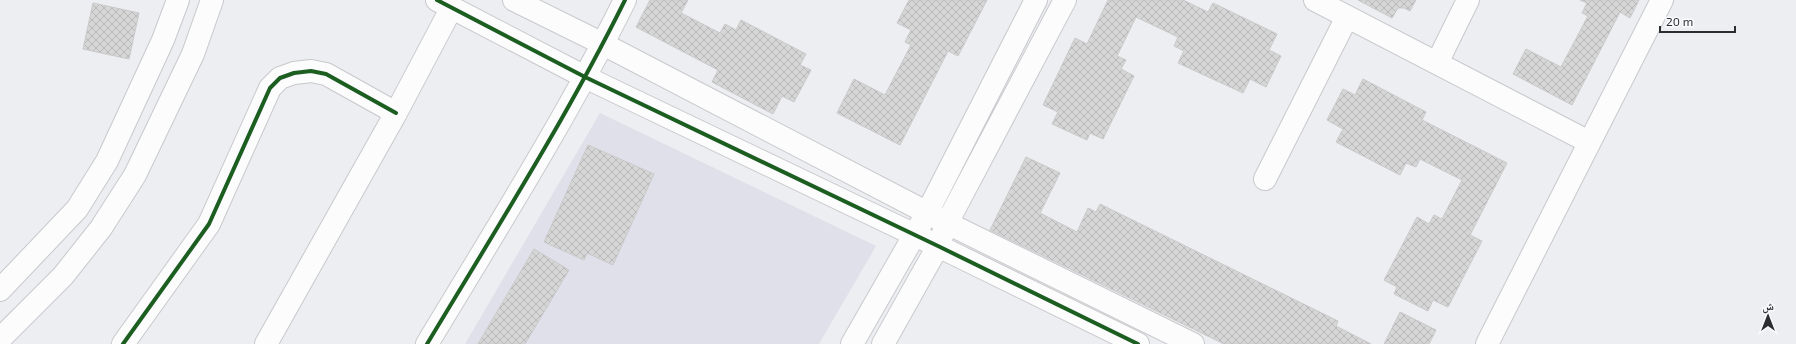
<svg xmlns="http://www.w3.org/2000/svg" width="1796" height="344" viewBox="0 0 1796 344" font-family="'Exo 2','Noto Naskh Arabic',sans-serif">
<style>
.built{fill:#dfe0e9}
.building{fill:url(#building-cross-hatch);stroke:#cac9ca}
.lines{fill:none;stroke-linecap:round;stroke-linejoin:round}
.minor-casing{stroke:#c8c9cc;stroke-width:24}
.minor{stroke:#fcfcfd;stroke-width:22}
.cycleway-casing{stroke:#fafafe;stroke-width:6}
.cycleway{stroke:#1b5e20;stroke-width:4}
</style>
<defs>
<pattern id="building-cross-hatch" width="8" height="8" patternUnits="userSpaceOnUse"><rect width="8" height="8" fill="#d7d6d7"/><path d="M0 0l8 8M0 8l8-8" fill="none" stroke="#b9b8b9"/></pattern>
</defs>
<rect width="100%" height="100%" fill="#edeef2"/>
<path class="built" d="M600,113L876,246L819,344H465Z"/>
<path class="building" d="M650,0H688L681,13L720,33L725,24L736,30L741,20L806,54L800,65L811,70L794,102L782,96L773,114L712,82L718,70L636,27Z
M909,0H987L958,56L948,51L900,145L837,113L854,79L885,95L911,45L905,42L911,30L897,23Z
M1108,0H1183L1208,12L1213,3L1277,34L1269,50L1281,56L1266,87L1250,79L1243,93L1178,63L1184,51L1174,46L1178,37L1136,17L1117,56L1126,60L1121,69L1134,76L1103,139L1090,133L1087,140L1052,124L1058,112L1043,105L1075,38L1087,44Z
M1358,0H1416L1410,11L1404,8H1398L1392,18Z
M1580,0H1639L1630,18L1620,12L1572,105L1513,74L1526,49L1561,67L1588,16L1582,13L1587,3Z
M93,3L139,13L129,59L83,49Z
M1363,79L1426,112L1422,120L1507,163L1470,235L1482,241L1448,307L1433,300L1428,311L1394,294L1397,287L1384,280L1417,217L1429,224L1434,215L1442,219L1462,180L1420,159L1416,167L1406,163L1400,175L1336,142L1343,129L1327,120L1343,89L1355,95Z
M588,145L654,174L613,265L587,253L584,260L544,242Z
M1026,157L1060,173L1040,213L1077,232L1088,208L1096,212L1100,204L1338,321L1336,326L1371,344H1224L990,230Z
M534,249L569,270L525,344H478Z
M1400,312L1436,330L1429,344H1384Z"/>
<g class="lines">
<g class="minor-casing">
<path id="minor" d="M437,0L585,77L938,246L1138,344
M514,0L603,44L947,223L1193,344
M1315,0L1589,142
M1437,63L1468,0
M1265,179L1347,17
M0,290L77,209L107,161L163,40L178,0
M0,339L63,276L101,228L135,175L193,54L212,0
M123,344L209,224L270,88L280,78L294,73L311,71L326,74L396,113
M266,344L396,113L452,7
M427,344C495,231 566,119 625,0
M852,344L927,213L1036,0
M883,344L938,246L947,223L1065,0
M1487,344L1662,0"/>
</g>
<use href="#minor" class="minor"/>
<g class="cycleway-casing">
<path id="cycleway" d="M437,0L585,77L938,246L1138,344
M123,344L209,224L270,88L280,78L294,73L311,71L326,74L396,113
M427,344C495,231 566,119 625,0"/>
</g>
<use href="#cycleway" class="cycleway"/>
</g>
<g transform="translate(1768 316)" stroke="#fafafe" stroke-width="3" paint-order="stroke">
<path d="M0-3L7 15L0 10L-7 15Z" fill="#2c2d2f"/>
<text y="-6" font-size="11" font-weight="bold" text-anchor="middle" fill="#2c2d2f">ش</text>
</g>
<path d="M1660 26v6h75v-6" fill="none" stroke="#2c2d2f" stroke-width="2"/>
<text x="1666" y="26" font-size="12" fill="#2c2d2f" stroke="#fafafe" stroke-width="3" paint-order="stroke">20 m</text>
</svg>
